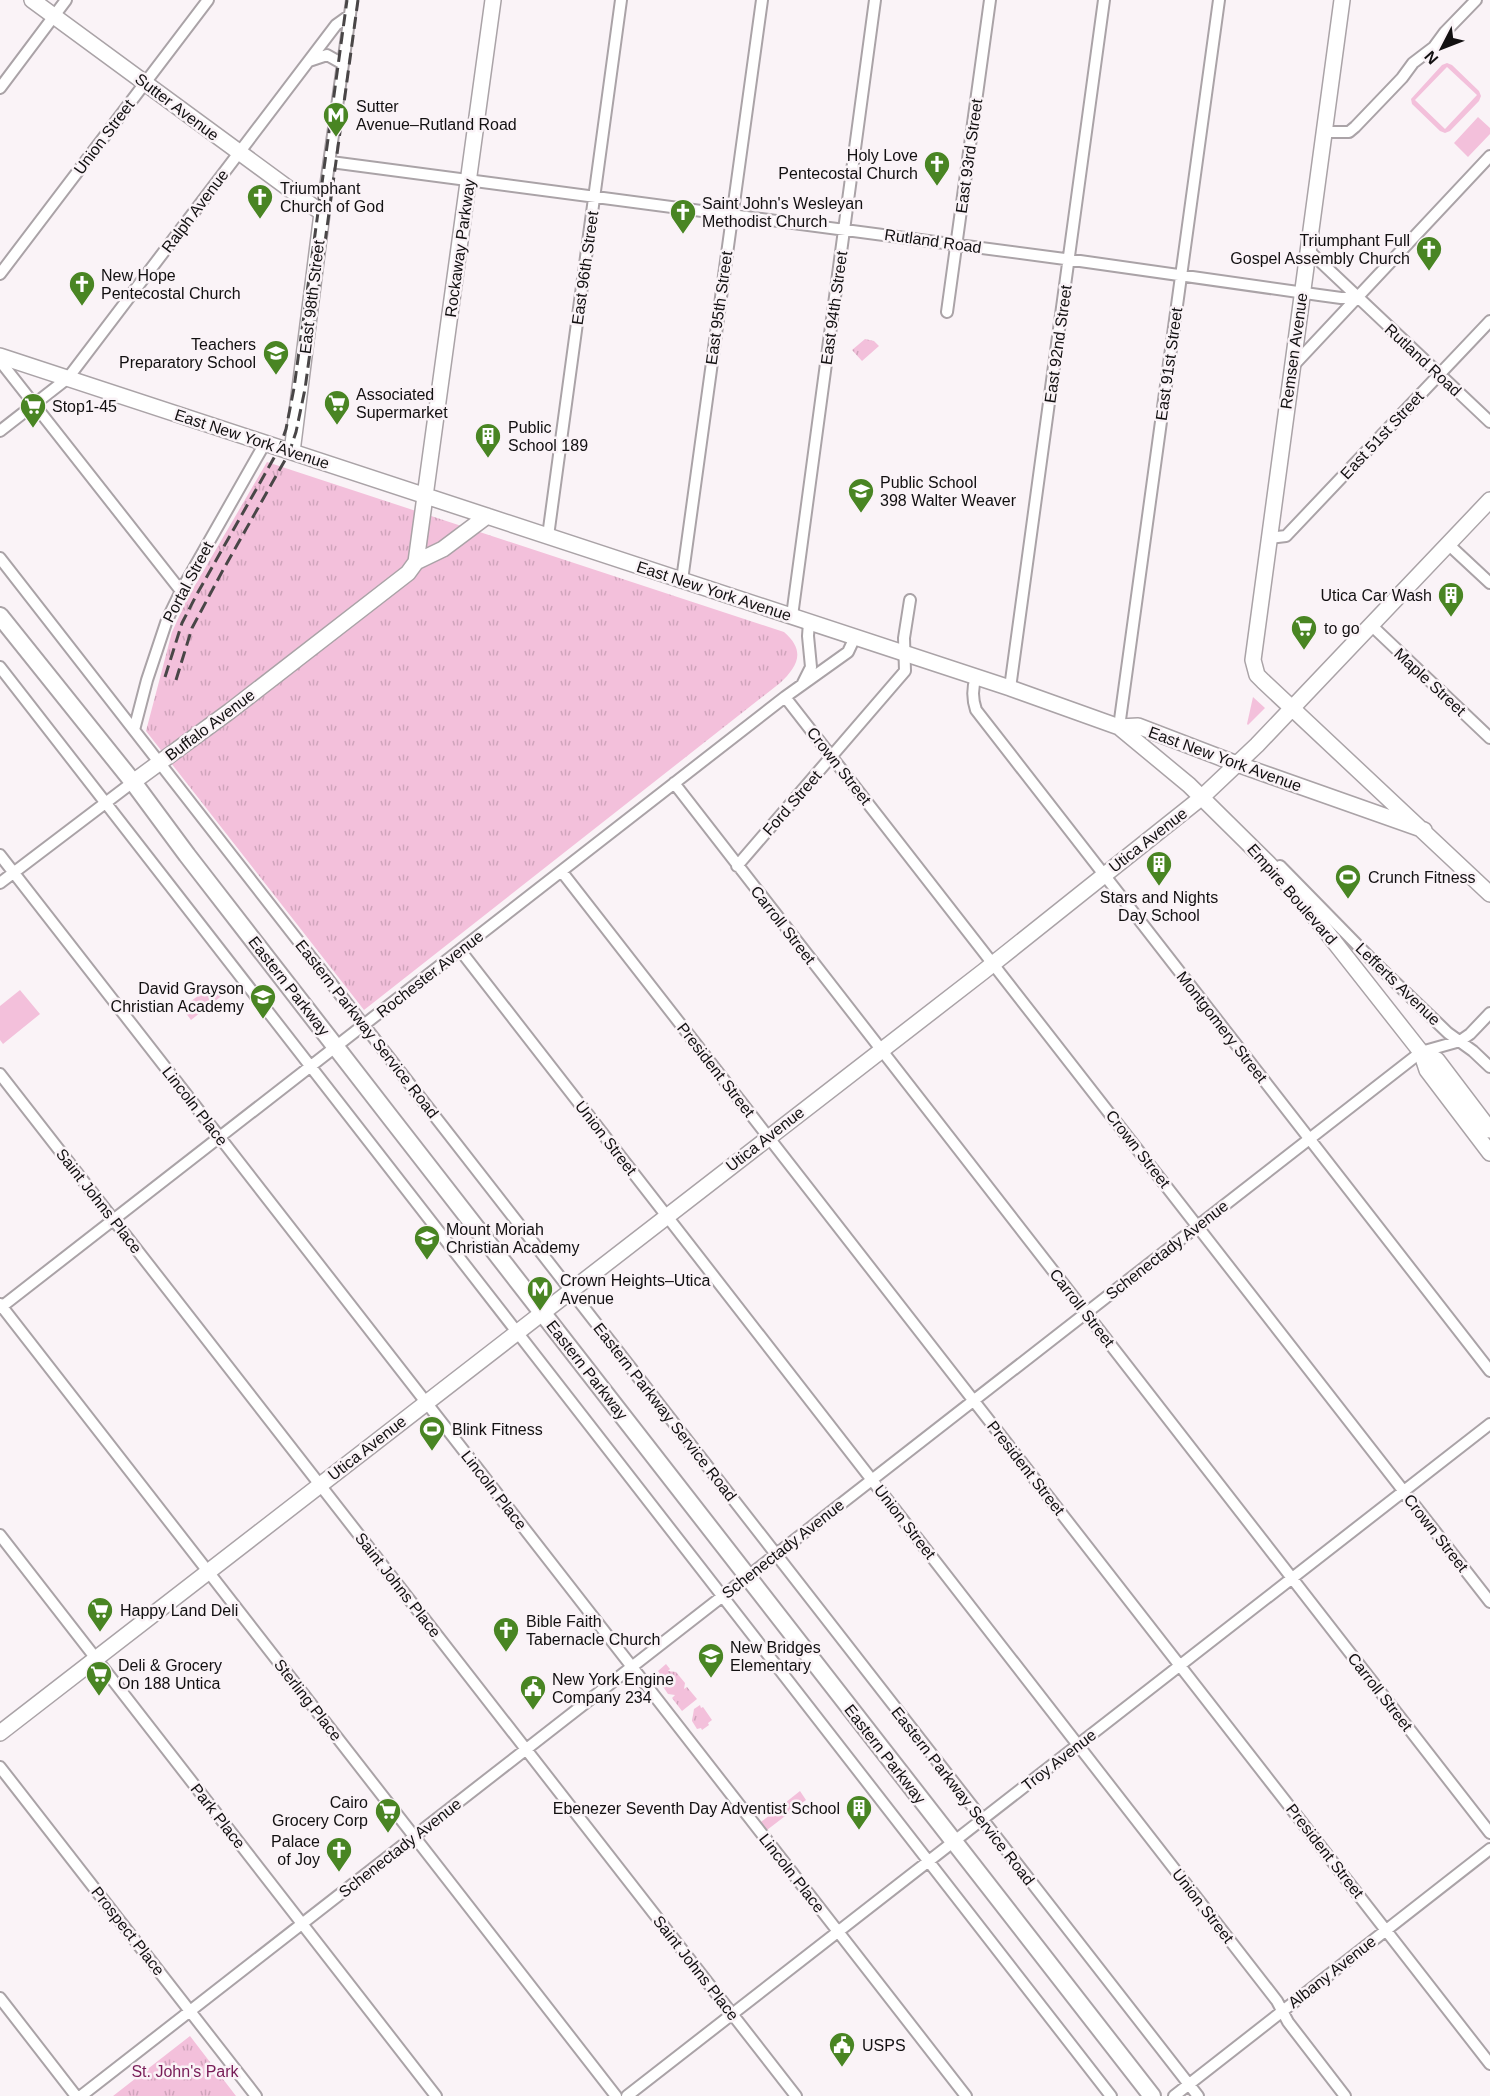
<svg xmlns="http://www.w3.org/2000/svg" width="1490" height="2096" viewBox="0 0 1490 2096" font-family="Arial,sans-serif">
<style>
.green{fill:#f3c0db;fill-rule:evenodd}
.park{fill:url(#park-tufts)}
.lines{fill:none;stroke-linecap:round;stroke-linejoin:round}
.street-casing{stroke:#aaa3a7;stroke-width:14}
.secondary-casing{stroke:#aaa3a7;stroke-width:18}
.primary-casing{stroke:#aaa3a7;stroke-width:20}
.street{stroke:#fff;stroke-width:10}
.secondary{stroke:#fff;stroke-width:15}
.primary{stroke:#fff;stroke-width:16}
.rail{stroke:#494647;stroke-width:3;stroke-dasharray:12 6;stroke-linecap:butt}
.labels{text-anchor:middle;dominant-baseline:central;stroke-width:5;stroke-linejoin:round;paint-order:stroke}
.poi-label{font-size:16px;fill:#121011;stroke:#faf3f7;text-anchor:start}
.street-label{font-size:16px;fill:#121011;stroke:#faf3f7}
.park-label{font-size:16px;fill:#771b56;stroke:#faf3f7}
</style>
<defs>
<pattern id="park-tufts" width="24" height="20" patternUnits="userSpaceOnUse" patternTransform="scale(1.5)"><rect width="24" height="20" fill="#f3c0db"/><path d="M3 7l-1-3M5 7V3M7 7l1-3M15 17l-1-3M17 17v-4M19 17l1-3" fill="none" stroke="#cfa4bb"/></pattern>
</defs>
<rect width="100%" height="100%" fill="#faf3f7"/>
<path class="green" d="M1447,63L1452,65L1479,91L1481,96L1479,101L1450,131L1445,133L1440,131L1412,104L1411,99L1442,65ZM1447,67L1477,95L1445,129L1415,100Z
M1478,117L1490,128V134L1468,157L1454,143Z
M1253,697L1265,708L1248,725L1247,724Z
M215,983L224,994L191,1020L182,1008Z
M20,990L40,1014L3,1044L0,1040V1006Z
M800,1791L806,1800L767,1830L761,1822Z"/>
<path class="park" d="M865,339L874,341L879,346L862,361L852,350Z
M267,462L784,632C806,651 798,666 780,683L364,1010L146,731L172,632L187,599Z
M666,1664L670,1669L668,1671L676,1672L685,1683L684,1689L687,1687L697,1699L682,1711L672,1698L675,1695L668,1694L660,1682V1674L658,1671Z
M700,1705L701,1708L703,1707L712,1720L708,1723L709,1725L702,1730L701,1728L697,1729L692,1721L694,1709Z
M190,2036L236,2096H113Z"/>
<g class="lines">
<g class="street-casing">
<path id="street" d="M309,61L327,55L343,64
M0,88L66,0
M1324,132H1349L1355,127L1402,78L1413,63L1434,47L1445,32L1476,0
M331,162L1080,261L1319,295L1341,298L1357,297
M322,213L352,0
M1308,250L1490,422
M0,274L208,0
M947,312L990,0
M0,361L181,591
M1292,367L1490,156
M0,431L68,378L336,25L350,15
M548,536L621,0
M1269,538L1286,536L1490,321
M1448,544L1490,583
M0,558L1198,2096
M682,580L762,0
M792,616L875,0
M1371,625L1490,738
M0,667L1111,2096
M976,677C972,689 972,698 976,710L1490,1371
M803,683L811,667L808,636L809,622
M1010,688L1104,0
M785,697L1490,1602
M1119,727L1219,0
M134,730L147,680L167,620L181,591L265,443
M674,783L1490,1833
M0,855L966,2096
M737,866L905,671L904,638L910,600
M1280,866L1372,960L1448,1033L1473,1051L1490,1067
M562,872L1490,2064
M0,883L133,782
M460,950L1277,2001L1288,2022L1345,2096
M0,1074L796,2096
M0,1304L616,2096
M0,1308L785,697L848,652L855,637
M0,1535L436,2096
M0,1767L256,2096
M0,1998L76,2096
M81,2096L1421,1052L1460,1041L1470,1034L1490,1013
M627,2096L1490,1424
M1174,2096L1490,1849"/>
</g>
<g class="secondary-casing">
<path id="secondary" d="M32,0L322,213L292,452
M1342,0L1253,660L1257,675L1263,681L1490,894
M0,356L1010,688L1119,727L1138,726L1237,764L1424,830
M416,562L443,549L487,516
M1119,727L1189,785L1269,864L1299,897L1421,1052L1427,1070L1490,1153
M133,782L230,711L408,573L416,562L493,0
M1421,1052L1437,1060L1490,1130
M0,1733L984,971L1201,798L1257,745L1490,500"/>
</g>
<g class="primary-casing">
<path id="primary" d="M0,616L133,782L187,855L390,1117L1152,2096"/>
</g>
<use href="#street" class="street"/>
<use href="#secondary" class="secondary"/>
<use href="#primary" class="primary"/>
<path class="rail" d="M165,677L182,623L197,594L279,449L286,429L294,388L347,0
M176,680L192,628L223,570L289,453L296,432L305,389L358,0"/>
</g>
<defs>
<g id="metro-pin" transform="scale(1.35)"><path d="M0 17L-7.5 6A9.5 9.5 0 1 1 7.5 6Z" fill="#498523" stroke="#faf3f7"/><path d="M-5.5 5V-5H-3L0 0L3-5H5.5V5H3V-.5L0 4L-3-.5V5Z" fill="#fff"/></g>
<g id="church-pin" transform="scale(1.35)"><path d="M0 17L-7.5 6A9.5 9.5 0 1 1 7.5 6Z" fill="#498523" stroke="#faf3f7"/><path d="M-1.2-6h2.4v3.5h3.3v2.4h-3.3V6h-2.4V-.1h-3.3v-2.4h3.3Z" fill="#fff"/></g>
<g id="school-pin" transform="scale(1.35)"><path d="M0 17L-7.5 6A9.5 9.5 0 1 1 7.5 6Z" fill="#498523" stroke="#faf3f7"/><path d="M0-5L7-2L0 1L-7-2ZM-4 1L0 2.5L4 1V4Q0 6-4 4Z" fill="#fff"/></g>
<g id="supermarket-pin" transform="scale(1.35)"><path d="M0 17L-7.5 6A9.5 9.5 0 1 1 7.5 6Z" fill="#498523" stroke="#faf3f7"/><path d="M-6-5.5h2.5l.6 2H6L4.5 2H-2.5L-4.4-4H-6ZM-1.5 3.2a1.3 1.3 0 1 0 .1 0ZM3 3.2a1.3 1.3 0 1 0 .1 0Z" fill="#fff"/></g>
<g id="building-pin" transform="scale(1.35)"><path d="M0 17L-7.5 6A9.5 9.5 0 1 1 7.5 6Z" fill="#498523" stroke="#faf3f7"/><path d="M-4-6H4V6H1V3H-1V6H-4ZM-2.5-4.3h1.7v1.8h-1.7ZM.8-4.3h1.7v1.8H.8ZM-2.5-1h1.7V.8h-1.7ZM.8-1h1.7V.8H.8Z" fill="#fff"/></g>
<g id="stadium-pin" transform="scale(1.35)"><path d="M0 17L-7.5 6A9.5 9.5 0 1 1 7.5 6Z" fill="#498523" stroke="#faf3f7"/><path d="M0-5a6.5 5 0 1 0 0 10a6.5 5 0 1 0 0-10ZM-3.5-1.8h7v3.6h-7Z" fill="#fff"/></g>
<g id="civic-pin" transform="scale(1.35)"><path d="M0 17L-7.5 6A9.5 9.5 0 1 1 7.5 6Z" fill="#498523" stroke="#faf3f7"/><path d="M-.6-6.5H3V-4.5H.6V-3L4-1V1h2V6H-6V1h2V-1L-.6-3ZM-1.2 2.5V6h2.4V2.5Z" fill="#fff"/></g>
</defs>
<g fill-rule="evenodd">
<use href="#metro-pin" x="336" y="115"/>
<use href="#church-pin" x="937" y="164"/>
<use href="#church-pin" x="260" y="197"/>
<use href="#church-pin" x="683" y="212"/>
<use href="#church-pin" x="1429" y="249"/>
<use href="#church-pin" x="82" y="284"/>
<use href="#school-pin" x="276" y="353"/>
<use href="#supermarket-pin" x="337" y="403"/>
<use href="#supermarket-pin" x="33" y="406"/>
<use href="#building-pin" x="488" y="436"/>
<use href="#school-pin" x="861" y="491"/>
<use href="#building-pin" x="1451" y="595"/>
<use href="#supermarket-pin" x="1304" y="628"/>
<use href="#building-pin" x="1159" y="864"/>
<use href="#stadium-pin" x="1348" y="877"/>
<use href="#school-pin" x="263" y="997"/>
<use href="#school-pin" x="427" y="1238"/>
<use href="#metro-pin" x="540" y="1289"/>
<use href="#stadium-pin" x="432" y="1429"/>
<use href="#supermarket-pin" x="100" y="1610"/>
<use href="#church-pin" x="506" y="1630"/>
<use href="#school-pin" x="711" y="1656"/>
<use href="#supermarket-pin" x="99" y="1674"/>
<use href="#civic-pin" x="533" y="1688"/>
<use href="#building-pin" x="859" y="1808"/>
<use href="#supermarket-pin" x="388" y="1811"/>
<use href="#church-pin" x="339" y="1850"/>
<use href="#civic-pin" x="842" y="2045"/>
</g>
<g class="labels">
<g class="poi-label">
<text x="356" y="106">Sutter<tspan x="356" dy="18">Avenue–Rutland Road</tspan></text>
<text x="918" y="155" text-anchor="end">Holy Love<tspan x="918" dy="18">Pentecostal Church</tspan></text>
<text x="280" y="188">Triumphant<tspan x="280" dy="18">Church of God</tspan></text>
<text x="702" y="203">Saint John's Wesleyan<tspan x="702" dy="18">Methodist Church</tspan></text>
<text x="1410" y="240" text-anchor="end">Triumphant Full<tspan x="1410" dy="18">Gospel Assembly Church</tspan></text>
<text x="101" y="275">New Hope<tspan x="101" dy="18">Pentecostal Church</tspan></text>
<text x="256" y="344" text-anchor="end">Teachers<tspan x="256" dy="18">Preparatory School</tspan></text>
<text x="356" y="394">Associated<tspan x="356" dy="18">Supermarket</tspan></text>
<text x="52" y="406">Stop1-45</text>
<text x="508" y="427">Public<tspan x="508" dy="18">School 189</tspan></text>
<text x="880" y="482">Public School<tspan x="880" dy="18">398 Walter Weaver</tspan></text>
<text x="1432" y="595" text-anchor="end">Utica Car Wash</text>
<text x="1324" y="628">to go</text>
<text x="1368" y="877">Crunch Fitness</text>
<text x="1159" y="897" text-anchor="middle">Stars and Nights<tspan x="1159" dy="18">Day School</tspan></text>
<text x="244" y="988" text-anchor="end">David Grayson<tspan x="244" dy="18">Christian Academy</tspan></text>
<text x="446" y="1229">Mount Moriah<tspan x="446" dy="18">Christian Academy</tspan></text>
<text x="560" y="1280">Crown Heights–Utica<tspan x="560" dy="18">Avenue</tspan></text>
<text x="452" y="1429">Blink Fitness</text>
<text x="120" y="1610">Happy Land Deli</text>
<text x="526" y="1621">Bible Faith<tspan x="526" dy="18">Tabernacle Church</tspan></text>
<text x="730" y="1647">New Bridges<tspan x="730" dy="18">Elementary</tspan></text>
<text x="118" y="1665">Deli &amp; Grocery<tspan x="118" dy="18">On 188 Untica</tspan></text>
<text x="552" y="1679">New York Engine<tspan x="552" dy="18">Company 234</tspan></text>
<text x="368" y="1802" text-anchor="end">Cairo<tspan x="368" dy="18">Grocery Corp</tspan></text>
<text x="840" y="1808" text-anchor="end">Ebenezer Seventh Day Adventist School</text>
<text x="320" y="1841" text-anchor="end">Palace<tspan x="320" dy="18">of Joy</tspan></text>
<text x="862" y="2045">USPS</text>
</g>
<g class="street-label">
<text transform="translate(177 107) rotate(37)">Sutter Avenue</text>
<text transform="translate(104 137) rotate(-53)">Union Street</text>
<text transform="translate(969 156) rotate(-82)">East 93rd Street</text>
<text transform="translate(195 211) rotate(-53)">Ralph Avenue</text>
<text transform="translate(933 241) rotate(8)">Rutland Road</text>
<text transform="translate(460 248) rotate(-82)">Rockaway Parkway</text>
<text transform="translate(585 268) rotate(-82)">East 96th Street</text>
<text transform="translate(312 297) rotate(-83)">East 98th Street</text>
<text transform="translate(719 308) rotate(-82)">East 95th Street</text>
<text transform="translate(834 308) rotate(-82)">East 94th Street</text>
<text transform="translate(1058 344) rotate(-82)">East 92nd Street</text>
<text transform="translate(1294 351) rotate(-82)">Remsen Avenue</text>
<text transform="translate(1423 360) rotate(43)">Rutland Road</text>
<text transform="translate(1169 364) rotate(-82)">East 91st Street</text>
<text transform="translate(1382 435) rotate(-47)">East 51st Street</text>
<text transform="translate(252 439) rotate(18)">East New York Avenue</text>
<text transform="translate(188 582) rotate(-62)">Portal Street</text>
<text transform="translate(714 591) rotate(18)">East New York Avenue</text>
<text transform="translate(1430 682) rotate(43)">Maple Street</text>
<text transform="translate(210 725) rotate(-37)">Buffalo Avenue</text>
<text transform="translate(1225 759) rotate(20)">East New York Avenue</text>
<text transform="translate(839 766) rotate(52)">Crown Street</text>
<text transform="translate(792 803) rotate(-49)">Ford Street</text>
<text transform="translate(1148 840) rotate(-38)">Utica Avenue</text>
<text transform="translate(1292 894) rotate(49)">Empire Boulevard</text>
<text transform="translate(783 925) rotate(52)">Carroll Street</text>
<text transform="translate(430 974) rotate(-38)">Rochester Avenue</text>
<text transform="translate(1398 984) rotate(44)">Lefferts Avenue</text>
<text transform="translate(289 986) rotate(52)">Eastern Parkway</text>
<text transform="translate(1222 1027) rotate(52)">Montgomery Street</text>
<text transform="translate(367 1029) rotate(52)">Eastern Parkway Service Road</text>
<text transform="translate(716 1070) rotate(52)">President Street</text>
<text transform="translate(195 1106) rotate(52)">Lincoln Place</text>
<text transform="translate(606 1138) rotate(52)">Union Street</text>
<text transform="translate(765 1139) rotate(-38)">Utica Avenue</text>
<text transform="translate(1138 1149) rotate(52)">Crown Street</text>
<text transform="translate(99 1201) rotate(52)">Saint Johns Place</text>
<text transform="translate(1167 1250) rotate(-38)">Schenectady Avenue</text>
<text transform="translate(1082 1308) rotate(52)">Carroll Street</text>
<text transform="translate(587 1370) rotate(52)">Eastern Parkway</text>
<text transform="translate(665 1412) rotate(52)">Eastern Parkway Service Road</text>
<text transform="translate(367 1448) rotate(-38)">Utica Avenue</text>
<text transform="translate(1026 1468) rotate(52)">President Street</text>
<text transform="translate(494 1490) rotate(52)">Lincoln Place</text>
<text transform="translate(905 1522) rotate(52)">Union Street</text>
<text transform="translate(1436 1533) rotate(52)">Crown Street</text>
<text transform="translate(783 1549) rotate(-38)">Schenectady Avenue</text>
<text transform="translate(398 1585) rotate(52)">Saint Johns Place</text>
<text transform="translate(1380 1692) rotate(52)">Carroll Street</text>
<text transform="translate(308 1700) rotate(52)">Sterling Place</text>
<text transform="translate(885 1754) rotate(52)">Eastern Parkway</text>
<text transform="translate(1059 1760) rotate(-38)">Troy Avenue</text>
<text transform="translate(963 1796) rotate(52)">Eastern Parkway Service Road</text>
<text transform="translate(218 1816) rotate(52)">Park Place</text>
<text transform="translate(400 1848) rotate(-38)">Schenectady Avenue</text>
<text transform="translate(1325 1851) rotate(52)">President Street</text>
<text transform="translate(792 1873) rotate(52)">Lincoln Place</text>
<text transform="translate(1203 1906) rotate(52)">Union Street</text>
<text transform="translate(128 1931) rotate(52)">Prospect Place</text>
<text transform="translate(696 1968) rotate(52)">Saint Johns Place</text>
<text transform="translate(1332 1972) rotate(-38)">Albany Avenue</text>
</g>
<g class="park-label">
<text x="185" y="2071">St. John's Park</text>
</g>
</g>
<g transform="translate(1442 48) rotate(228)" stroke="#faf3f7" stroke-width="4.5" paint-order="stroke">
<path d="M0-4.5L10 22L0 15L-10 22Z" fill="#121011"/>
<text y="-9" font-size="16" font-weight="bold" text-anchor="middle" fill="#121011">N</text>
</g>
</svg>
